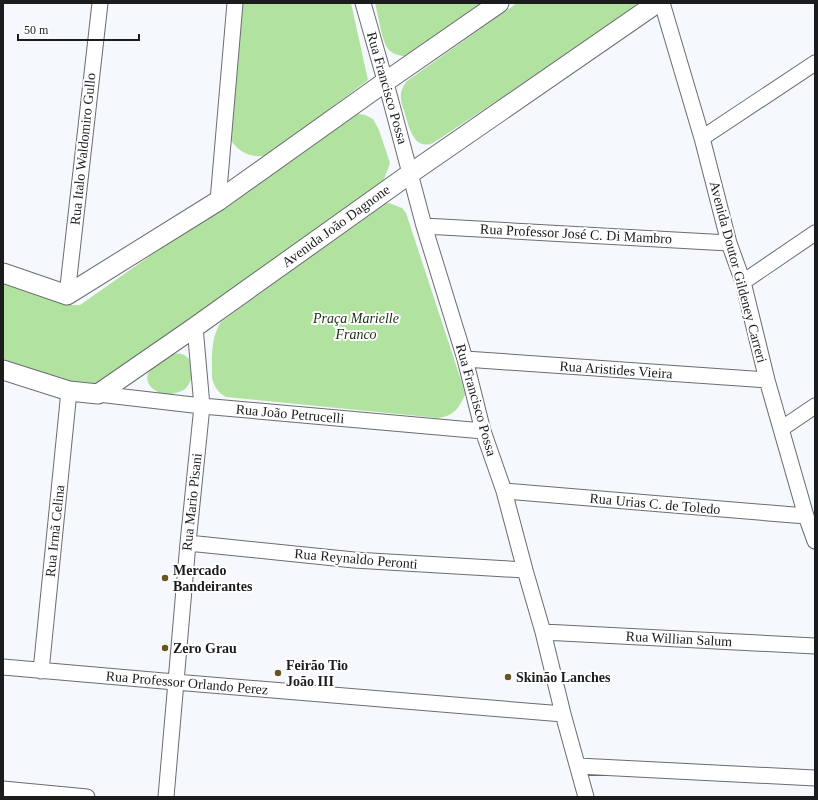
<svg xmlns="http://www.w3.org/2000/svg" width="818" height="800" viewBox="0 0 818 800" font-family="'Times New Roman',serif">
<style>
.green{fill:#b1e29f}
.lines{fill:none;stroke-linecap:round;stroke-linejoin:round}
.minor-casing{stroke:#6a6c71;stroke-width:17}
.tertiary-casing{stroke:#6a6c71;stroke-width:21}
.minor{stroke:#fff;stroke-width:15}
.tertiary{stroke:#fff;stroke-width:19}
.poi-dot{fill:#655623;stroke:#fff;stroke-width:1.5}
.labels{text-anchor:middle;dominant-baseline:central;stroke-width:4;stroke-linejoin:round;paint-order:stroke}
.street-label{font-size:14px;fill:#1b1c1e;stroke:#fff}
.park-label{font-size:14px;font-style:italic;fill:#193010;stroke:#fff}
.poi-label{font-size:14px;font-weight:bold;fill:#1b1c1e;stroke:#fff;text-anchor:start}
</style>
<rect width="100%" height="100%" fill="#f5f8fd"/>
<path class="green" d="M241,3H351L368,80L268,155C252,159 239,153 230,139Z
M375,3H482L405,56C399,56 393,54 388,49C382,41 378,14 375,3Z
M517,3H637L629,13L433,143C414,151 409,127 405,114C404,109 401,104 401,99C400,92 403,86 407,81Z
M359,114L365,115L373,119L379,130L390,163L383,182L99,386H77L3,361V283L68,305H80L351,115Z
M389,203L402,208L406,213L462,383L465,395C458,409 454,416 438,418L226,397C218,393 214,386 212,378C212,359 210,339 221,322L381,204Z
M172,354C175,354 179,353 181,354C196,357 194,380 186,388C183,391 179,392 175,393C172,394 168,396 166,395C161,395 156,391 152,388C137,373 161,361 172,354Z"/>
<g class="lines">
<g class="minor-casing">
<path id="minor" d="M363,3L390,98L424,226L465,359L483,431L504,491L525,570L543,632L563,714L586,797
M662,3L702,138L729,243L743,282L767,380L806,516L815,541
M702,138L815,63
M218,201L235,3
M424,226L729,243
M743,282L815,233
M67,295L100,3
M465,359L767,380
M98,394L202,406L483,431
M781,429L815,406
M504,491L806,516
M188,543L354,560L525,570
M543,632L815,646
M3,667L175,682L563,714
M41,671L69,391
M578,766L815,778
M3,789L87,797
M166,797L188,543L202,406L195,327"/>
</g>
<g class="tertiary-casing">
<path id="tertiary" d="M3,273L67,295L218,201L385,82L499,3
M3,370L69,391L98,394L195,327L411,173L657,3"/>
</g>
<use href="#minor" class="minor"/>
<use href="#tertiary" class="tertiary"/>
</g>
<g class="poi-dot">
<circle cx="165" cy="578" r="4"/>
<circle cx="165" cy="648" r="4"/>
<circle cx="278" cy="673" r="4"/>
<circle cx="508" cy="677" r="4"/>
</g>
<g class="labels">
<g class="street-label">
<text transform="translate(387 88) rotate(74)">Rua Francisco Possa</text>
<text transform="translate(83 149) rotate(-84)">Rua Italo Waldomiro Gullo</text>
<text transform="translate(336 226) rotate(-36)">Avenida João Dagnone</text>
<text transform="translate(576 234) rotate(3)">Rua Professor José C. Di Mambro</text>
<text transform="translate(738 272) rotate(75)">Avenida Doutor Gildeney Carreri</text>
<text transform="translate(616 370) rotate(4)">Rua Aristides Vieira</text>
<text transform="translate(476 400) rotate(74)">Rua Francisco Possa</text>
<text transform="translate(290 414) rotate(5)">Rua João Petrucelli</text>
<text transform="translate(192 502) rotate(-84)">Rua Mario Pisani</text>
<text transform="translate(655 504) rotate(5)">Rua Urias C. de Toledo</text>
<text transform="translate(55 531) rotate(-84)">Rua Irmã Celina</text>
<text transform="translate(356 559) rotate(5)">Rua Reynaldo Peronti</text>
<text transform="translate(679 639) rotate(3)">Rua Willian Salum</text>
<text transform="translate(187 683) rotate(5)">Rua Professor Orlando Perez</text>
</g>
<g class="park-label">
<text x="356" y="318">Praça Marielle<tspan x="356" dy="16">Franco</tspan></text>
</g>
<g class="poi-label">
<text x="173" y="570">Mercado<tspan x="173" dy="16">Bandeirantes</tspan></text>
<text x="173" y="648">Zero Grau</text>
<text x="286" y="665">Feirão Tio<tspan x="286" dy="16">João III</tspan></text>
<text x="516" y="677">Skinão Lanches</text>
</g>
</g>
<rect width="818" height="800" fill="none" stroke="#1b1c1e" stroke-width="8"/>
<path d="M18 34v6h121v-6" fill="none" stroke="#1b1c1e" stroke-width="2"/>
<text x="24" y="34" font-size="12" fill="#1b1c1e" stroke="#ffffff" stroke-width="3" paint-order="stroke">50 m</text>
</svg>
